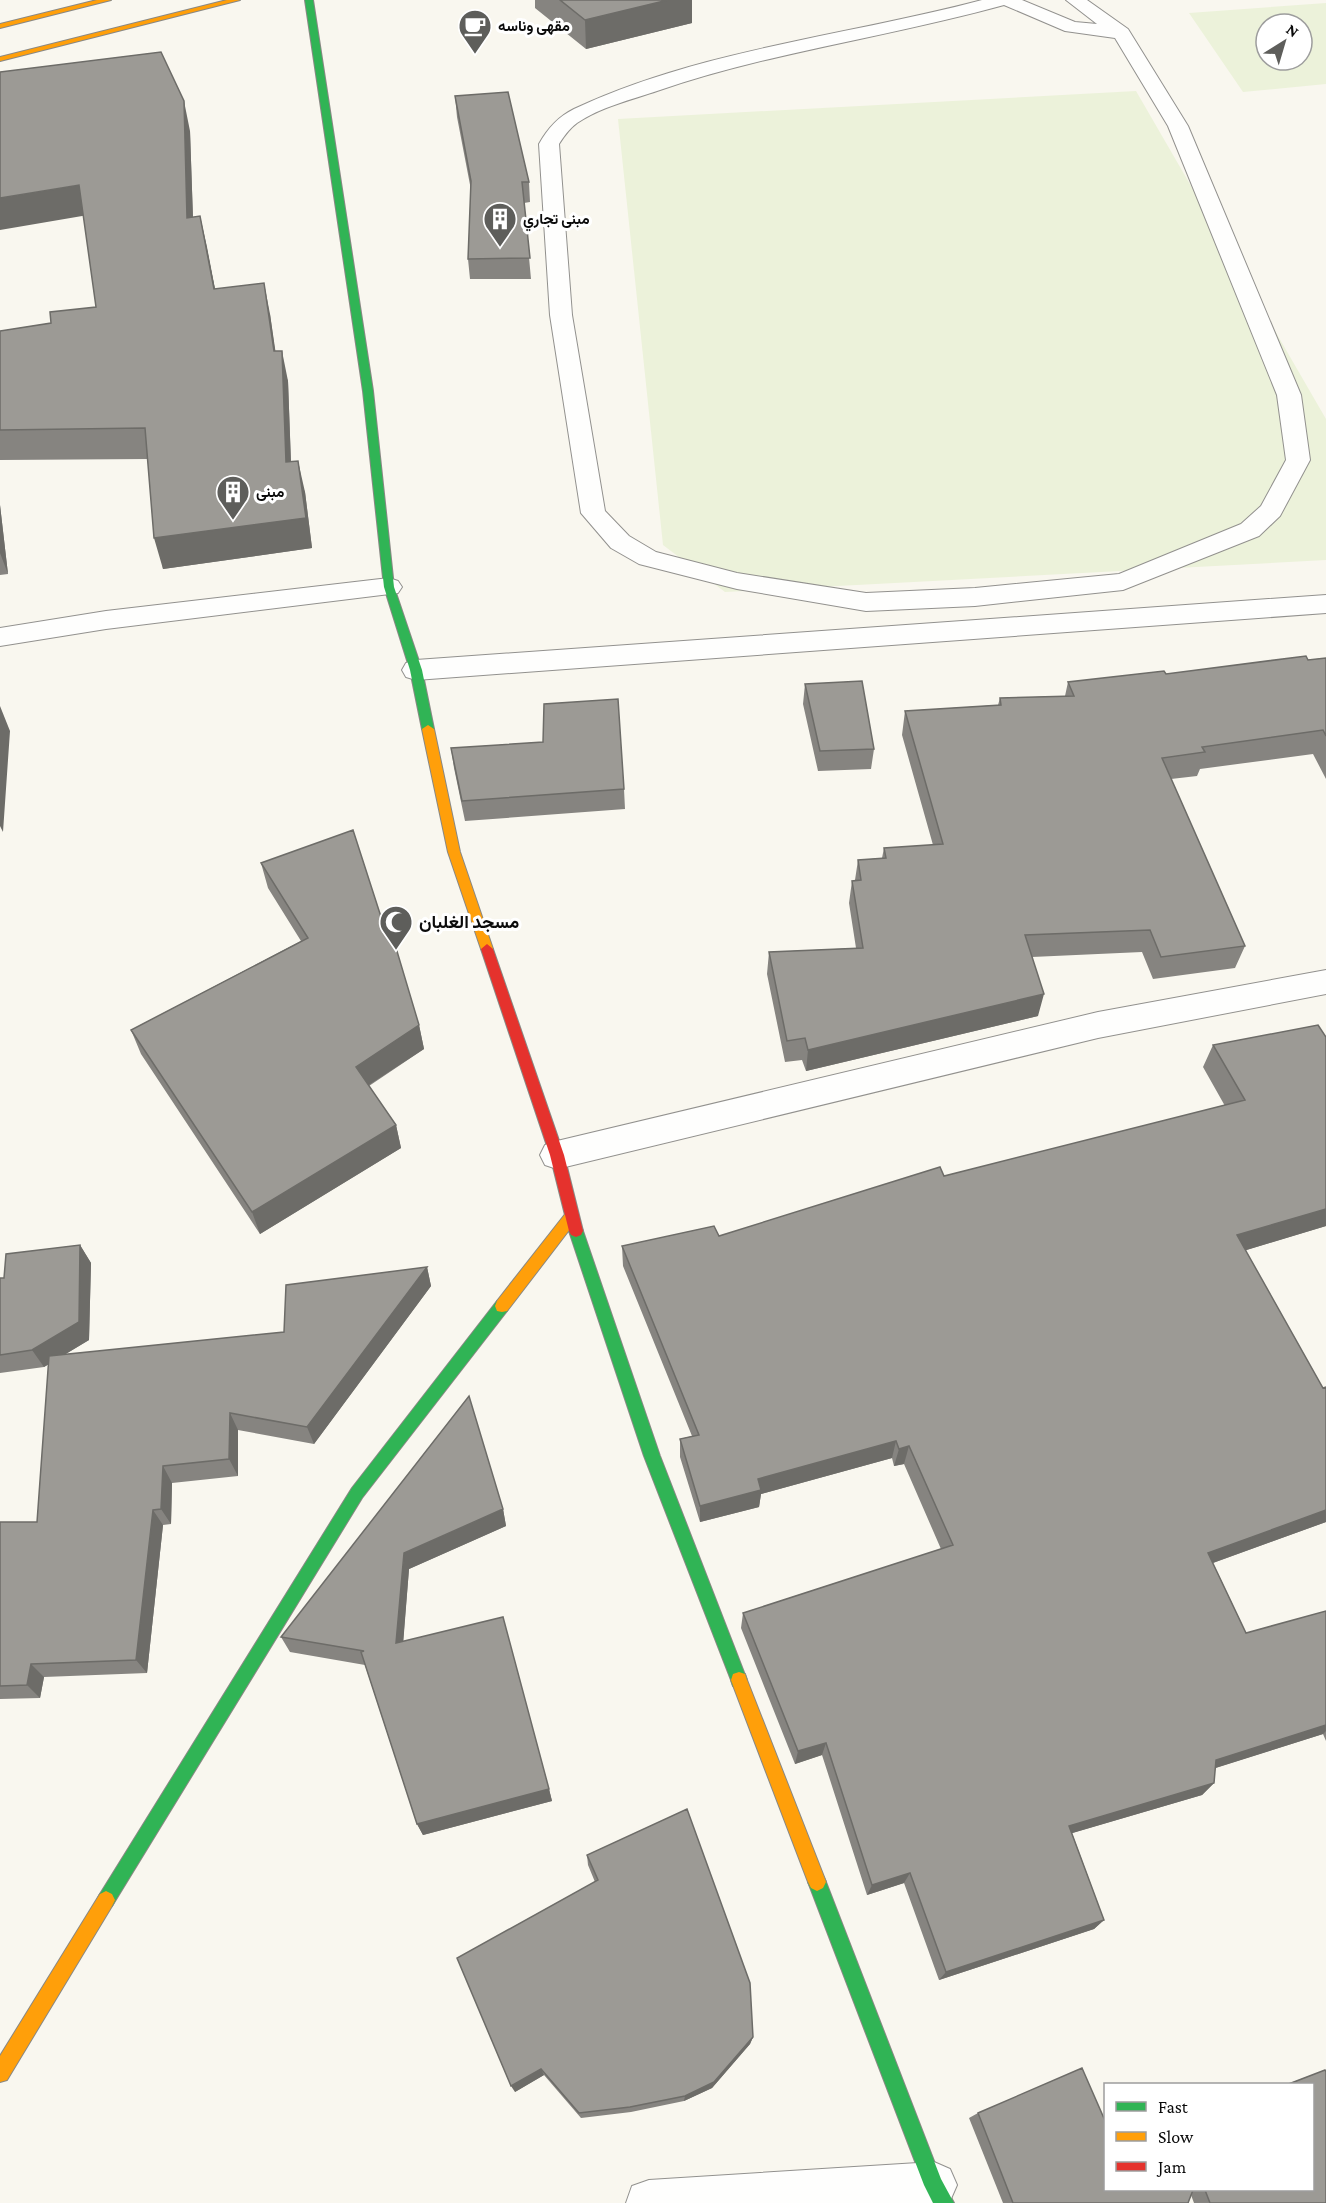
<svg xmlns="http://www.w3.org/2000/svg" width="1326" height="2203" viewBox="0 0 1326 2203" font-family="'Crimson Pro',Vazirmatn,serif">
<style>
.pitch{fill:#ecf2da;fill-rule:evenodd}
.lines{fill:none;stroke-linecap:round;stroke-linejoin:round}
.lane-casing{stroke:#92918e;stroke-width:2}
.street-casing{stroke:#92918e;stroke-width:2}
.fast-casing{stroke:#898884;stroke-width:2}
.slow-casing{stroke:#898884;stroke-width:2}
.jam-casing{stroke:#898884;stroke-width:2}
.lane{fill:#fefefd;fill-rule:evenodd}
.street{fill:#fefefd;fill-rule:evenodd}
.fast{fill:#30b455;fill-rule:evenodd}
.slow{fill:#ff9f0a;fill-rule:evenodd}
.jam{fill:#e5322d;fill-rule:evenodd}
.wall{fill:#868480}
.shaded-wall{fill:#6d6c68}
.building{fill:#9c9a95;stroke:#6d6c68;stroke-width:1.5}
.labels{text-anchor:middle;dominant-baseline:central;stroke-width:6;stroke-linejoin:round;paint-order:stroke}
.far-poi-label{font-size:15px;font-weight:bold;fill:#0b0b0b;stroke:#fff;text-anchor:start}
.poi-label{font-size:18px;font-weight:bold;fill:#0b0b0b;stroke:#fff;text-anchor:start}
</style>
<rect width="100%" height="100%" fill="#f9f7ef"/>
<path class="pitch" d="M1326,3V84L1243,92L1189,13ZM1266,24H1302V60H1266Z
M1136,91L1326,419V560L725,592L663,545L618,119Z"/>
<g class="lines">
<g class="lane-casing">
<path id="lane" d="M982,0H1022L1075,22L1097,24L1066,0H1087L1128,29L1188,126L1301,395L1310,460L1280,516L1259,536L1123,590L975,606L866,611L737,589L639,564L611,548L581,513L550,315L539,144C548,128 558,117 574,109C702,49 847,36 982,0ZM1004,5L1065,31L1115,38L1168,126L1277,395L1286,460L1261,506L1241,524L1119,574L975,588L866,593L737,573L656,552L629,536L605,511L572,315L559,144C564,136 569,129 577,123C600,107 631,100 657,91C770,52 889,37 1004,5Z"/>
</g>
<g class="street-casing">
<path id="street" d="M389,578L398,581L402,587L398,593L106,629L0,646V628L106,611Z
M1326,595V613L416,680L406,677L402,670L406,663L416,660Z
M1326,970V994L1098,1038L557,1169L545,1165L540,1155L545,1145L557,1141L1098,1012Z
M934,2162L950,2169L957,2185L950,2201L947,2203H626L632,2186L649,2180Z"/>
</g>
<g class="fast-casing">
<path id="fast" d="M305,0H313L373,391L394,587L422,670L434,729L428,733L422,729L410,670L384,587L363,391Z
M576,1225L581,1227L583,1231L660,1456L747,1680L745,1686L739,1688L733,1686L731,1680L644,1456L569,1231L571,1227Z
M502,1300L507,1301L509,1306L507,1311L362,1498L112,1906L106,1909L100,1906L97,1900L100,1894L352,1488L497,1301Z
M817,1873L823,1876L826,1882L941,2179L954,2203H933L924,2185L808,1882L811,1876Z"/>
</g>
<g class="slow-casing">
<path id="slow" d="M97,0H111L0,28V24Z
M227,0H240L0,61V57Z
M428,725L434,729L460,852L493,949L487,954L481,949L448,852L422,729Z
M571,1211L576,1213L578,1217L576,1221L507,1311L502,1312L497,1311L495,1306L497,1301L566,1213Z
M739,1672L745,1674L747,1680L826,1882L823,1888L817,1891L811,1888L808,1882L731,1680L733,1674Z
M106,1891L112,1894L115,1900L112,1906L7,2080L0,2082V2056L100,1894Z"/>
</g>
<g class="jam-casing">
<path id="jam" d="M487,944L493,949L564,1155L583,1231L581,1235L576,1237L571,1235L569,1231L550,1155L481,949Z"/>
</g>
<use href="#lane" class="lane"/>
<use href="#street" class="street"/>
<use href="#fast" class="fast"/>
<use href="#slow" class="slow"/>
<use href="#jam" class="jam"/>
</g>
<path class="wall" d="M535,0H692V23L586,49L535,8Z
M455,96L529,182L530,202L524,203L531,279H470L468,259L471,190L457,117Z
M190,131L193,218L200,216L215,289L270,314L275,351L288,381L291,462L305,492L312,548L163,569L148,459L0,460V331L51,323L96,307L84,216Z
M0,505L8,574L0,575Z
M1326,658V779L1313,754L1200,769L1197,776L1171,779L1245,946L1235,968L1153,979L1142,952L1032,957L1038,1016L806,1071L802,1060L785,1062L767,974L769,952L856,948L849,903L852,881L855,880L858,860L882,858L884,848L933,845L902,735L905,711L998,705L1000,698L1065,696L1068,682L1166,674Z
M805,684L874,749L871,769L818,771L803,704Z
M543,742L624,789L625,809L465,821L454,768L451,748Z
M261,863L383,923L419,1025L424,1049L369,1086L396,1125L401,1148L260,1234L141,1054L131,1030L301,941L268,888Z
M1326,1037V1226L1246,1250L1326,1522L1213,1563L1246,1633L1326,1611V1741L1323,1734L1215,1768L1214,1783L1202,1795L1072,1833L1104,1920L1094,1929L939,1980L904,1883L867,1895L822,1755L795,1764L741,1628L743,1613L941,1549L904,1464L894,1466L892,1458L761,1494L759,1507L700,1522L680,1457V1439L692,1436L623,1266L622,1246L719,1236L944,1176L1225,1106L1203,1067L1213,1045Z
M80,1245L91,1263L89,1340L64,1355L284,1332L427,1267L431,1286L314,1444L238,1430V1476L172,1483L171,1524L163,1525L147,1673L44,1677L40,1698L0,1699V1522H37L49,1364L44,1367L0,1373V1278H4Z
M503,1509L506,1526L409,1569L403,1642L549,1789L552,1801L423,1835L417,1824L365,1665L290,1652L281,1637Z
M587,1855L753,2037L750,2044L712,2088L684,2101L631,2112L581,2118L544,2075L515,2092L595,1882L588,1865Z
M1325,2070L1326,2203H1194L1191,2195L1188,2203H1003L969,2118L978,2113L1106,2190H1312V2085H1285Z"/>
<path class="shaded-wall" d="M668,0H692V23L586,49L585,20Z
M184,101L190,131L194,249L187,218Z
M79,185L88,215L0,230V198Z
M200,216L207,247L221,320L214,289Z
M264,283L270,314L280,382L274,351Z
M282,351L288,381L292,493L286,462Z
M298,461L305,492L312,548L163,569L154,538Z
M0,505L8,574L0,553Z
M0,706L10,731L3,832L0,826Z
M1044,994L1038,1016L806,1071L808,1050Z
M419,1025L424,1049L361,1090L356,1067Z
M396,1125L401,1148L260,1234L252,1212Z
M1326,1209V1226L1227,1256L1237,1235Z
M80,1245L91,1263L89,1340L44,1367L32,1350Z
M427,1267L431,1286L314,1444L307,1427Z
M230,1413L238,1430V1476L229,1459Z
M896,1441L892,1458L761,1494L759,1507L700,1522V1506L758,1479Z
M909,1446L904,1464L894,1466L899,1449Z
M163,1466L172,1483L171,1524L161,1509Z
M503,1509L506,1526L409,1569L402,1658L396,1643L404,1553Z
M153,1510L163,1525L147,1673L136,1660Z
M1326,1510V1522L1196,1569L1208,1553Z
M31,1664L44,1677L40,1698L27,1685Z
M1326,1725V1731L1323,1734L1203,1772L1216,1760Z
M826,1743L822,1755L795,1764L798,1751Z
M1214,1783L1202,1795L1059,1837L1069,1826Z
M549,1789L552,1801L423,1835L417,1824Z
M910,1873L904,1883L867,1895L872,1885Z
M1104,1920L1094,1929L939,1980L946,1972Z
M753,2037L750,2044L712,2088L684,2101L685,2096Z
M541,2069L544,2075L515,2092L511,2086Z"/>
<path class="building" d="M560,0H668L585,20Z
M161,52L184,101L187,218L200,216L214,289L264,283L274,351H282L286,462L298,461L306,518L154,538L145,428L0,430V331L51,323L50,312L96,307L79,185L0,198V72Z
M508,92L529,182H522L530,258L468,259L471,181L455,96Z
M1306,656L1308,660L1326,658V736L1323,730L1202,747L1205,752L1162,758L1245,946L1161,957L1150,930L1025,935L1044,994L808,1050L805,1038L787,1041L769,952L863,948L852,881L861,880L858,860L886,858L884,848L943,844L905,711L1001,705L1000,698L1074,696L1068,682L1164,671L1166,674Z
M862,681L874,749L820,751L805,684Z
M618,699L624,789L462,801L451,748L543,742L544,704Z
M353,830L383,923L388,921L419,1025L356,1067L396,1125L252,1212L131,1030L308,938L261,863Z
M1318,1025L1326,1037V1209L1237,1235L1323,1388L1326,1387V1510L1208,1553L1246,1633L1326,1611V1725L1216,1760L1214,1783L1069,1826L1104,1920L946,1972L910,1873L872,1885L826,1743L798,1751L743,1613L953,1545L909,1446L899,1449L896,1441L758,1479L761,1490L700,1506L680,1439L699,1435L622,1246L714,1226L719,1236L940,1167L944,1176L1245,1100L1213,1045Z
M80,1245L79,1322L32,1350L0,1355V1278H4L6,1254Z
M427,1267L307,1427L230,1413L229,1459L163,1466L161,1509L153,1510L136,1660L31,1664L27,1685L0,1686V1522H37L49,1356L284,1332L286,1285Z
M469,1396L503,1509L404,1553L396,1643L503,1617L549,1789L417,1824L361,1652L364,1651L281,1637Z
M687,1809L750,1983L753,2037L714,2082L685,2096L630,2107L579,2113L541,2069L511,2086L457,1958L598,1880L587,1855Z
M1082,2068L1106,2123V2190H1193L1188,2203H1013L978,2113Z
M1325,2070L1326,2072V2203H1210L1205,2190H1312V2085H1286Z"/>
<defs>
<g id="cafe-pin" transform="scale(1.725)"><path d="M0 17L-7.5 6A9.5 9.5 0 1 1 7.5 6Z" fill="#5e5e5b" stroke="#fff"/><path d="M-5.5-4.5H6V0H3Q3 3.5 0 3.5H-2.5Q-5.5 3.5-5.5 0ZM3-3.2v2h1.7v-2ZM-6 4.5H4V6H-6Z" fill="#fff"/></g>
<g id="building-pin" transform="scale(1.725)"><path d="M0 17L-7.5 6A9.5 9.5 0 1 1 7.5 6Z" fill="#5e5e5b" stroke="#fff"/><path d="M-4-6H4V6H1V3H-1V6H-4ZM-2.5-4.3h1.7v1.8h-1.7ZM.8-4.3h1.7v1.8H.8ZM-2.5-1h1.7V.8h-1.7ZM.8-1h1.7V.8H.8Z" fill="#fff"/></g>
<g id="mosque-pin" transform="scale(1.725)"><path d="M0 17L-7.5 6A9.5 9.5 0 1 1 7.5 6Z" fill="#5e5e5b" stroke="#fff"/><path d="M3.5-4.9A6 6 0 1 0 3.5 4.9A5 5 0 1 1 3.5-4.9Z" fill="#fff"/></g>
</defs>
<g fill-rule="evenodd">
<use href="#cafe-pin" x="475" y="26"/>
<use href="#building-pin" x="500" y="219"/>
<use href="#building-pin" x="233" y="492"/>
<use href="#mosque-pin" x="396" y="922"/>
</g>
<g class="labels">
<g class="far-poi-label">
<text x="498" y="26">مقهى وناسه</text>
<text x="523" y="219">مبنى تجاري</text>
<text x="256" y="492">مبنى</text>
</g>
<g class="poi-label">
<text x="419" y="922">مسجد الغلبان</text>
</g>
</g>
<rect x="1104" y="2083" width="210" height="108" fill="#ffffff" stroke="#9d9d9d" stroke-width="1.5"/>
<rect x="1116" y="2102" width="30" height="9" fill="#30b455" stroke="#9d9d9d" stroke-width="1.5"/>
<text x="1158" y="2113" font-size="18" fill="#0b0b0b">Fast</text>
<rect x="1116" y="2132" width="30" height="9" fill="#ff9f0a" stroke="#9d9d9d" stroke-width="1.5"/>
<text x="1158" y="2143" font-size="18" fill="#0b0b0b">Slow</text>
<rect x="1116" y="2162" width="30" height="9" fill="#e5322d" stroke="#9d9d9d" stroke-width="1.5"/>
<text x="1158" y="2173" font-size="18" fill="#0b0b0b">Jam</text>
<g transform="translate(1284 42) rotate(37)"><circle r="28" fill="#ffffff" stroke="#9d9d9d" stroke-width="1.5"/>
<path d="M0-4.5L10 22L0 15L-10 22Z" fill="#5e5e5b"/>
<text y="-9" font-size="16" font-weight="bold" text-anchor="middle" fill="#0b0b0b">N</text>
</g>
</svg>
